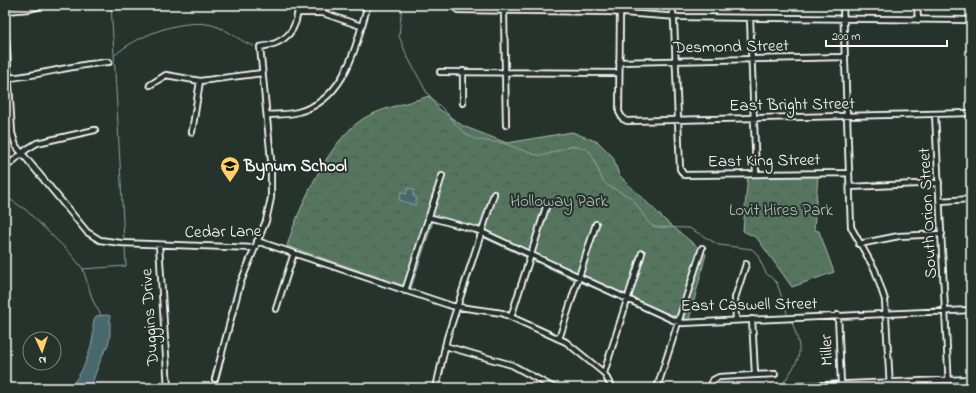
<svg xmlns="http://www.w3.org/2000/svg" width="976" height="393" viewBox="0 0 976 393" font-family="'Indie Flower',sans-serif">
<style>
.park{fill:url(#park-crowns);stroke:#aabaae}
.water{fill:#46676d;stroke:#90a4a7}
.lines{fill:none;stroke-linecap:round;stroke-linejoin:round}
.stream{stroke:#90a4a7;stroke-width:1}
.street-casing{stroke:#fff;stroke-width:8}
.street{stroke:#26332d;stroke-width:4.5}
.labels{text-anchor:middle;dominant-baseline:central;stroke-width:4;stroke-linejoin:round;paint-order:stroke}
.street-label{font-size:17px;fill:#fff;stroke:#26332d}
.poi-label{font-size:17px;font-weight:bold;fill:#fff;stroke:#26332d;text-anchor:start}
.park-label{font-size:17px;fill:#b2c0b7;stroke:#26332d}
</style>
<defs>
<pattern id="park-crowns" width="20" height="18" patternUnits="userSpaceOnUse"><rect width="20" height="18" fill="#54745e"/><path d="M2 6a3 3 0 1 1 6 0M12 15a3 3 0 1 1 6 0" fill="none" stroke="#4f5c53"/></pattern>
</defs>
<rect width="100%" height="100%" fill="#26332d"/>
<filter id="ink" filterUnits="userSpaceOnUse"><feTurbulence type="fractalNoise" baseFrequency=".025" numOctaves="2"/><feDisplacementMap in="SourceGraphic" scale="8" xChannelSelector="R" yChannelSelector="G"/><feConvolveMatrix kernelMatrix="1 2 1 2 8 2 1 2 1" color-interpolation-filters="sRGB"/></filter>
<g filter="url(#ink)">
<path class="park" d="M429,96L439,109L463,126L507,143L572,132L598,142L613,157L619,175L667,222L706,254L689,320L628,302L575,280L435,215L411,288L287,246C298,209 331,134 368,116C386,107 409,103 429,96Z
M748,174L818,175L814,230L819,231L834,272L792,287L757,238L743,231Z"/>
<path class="water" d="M408,188L414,190L413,196L417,198L415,205L399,200L401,192L406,194Z
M107,315L110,316V335L108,345L102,356L92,383L88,388H69C82,375 89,356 93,337C94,329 91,323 96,316Z"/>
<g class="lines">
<path class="stream" d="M111,5C116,83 120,162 124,241
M402,5L399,36L407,56L427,93L448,114L455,124L467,135L478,140L503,143L536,155H545L571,146L586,148L591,153L603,181L607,185L632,198L648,222L654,227L689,228L719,245L752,249L757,254L766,273L777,283L787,313
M115,55C137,35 189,15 218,27C231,32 241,42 254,46
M5,196L26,210L70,253L83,269L93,301L101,315
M83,269L126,266L125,246
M780,388C800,357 805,358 792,322"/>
<g class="street-casing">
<path id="street" d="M672,5L674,21L680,169L684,175L849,173
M843,5L851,227L875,270L885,300L890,388
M917,5L918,20
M458,10L610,12L679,17L971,20
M5,11L29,9L45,5
M504,11L506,125
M620,12L619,112L623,119L627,121L971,113
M298,13H323L361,26
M750,18L756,174
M5,19L12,133L16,146L87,232L100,240L121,243L255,248
M619,62L844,57
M440,72L619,73
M9,78C43,75 75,64 109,62
M150,85L166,75L200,81L262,73
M463,103V71
M935,114L949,388
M268,115C277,114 289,115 298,112C347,99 355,46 368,5
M192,132L200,81
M5,168L27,149L37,143L95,130
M850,187L939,183
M940,201L971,199
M428,217L477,230L673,320L683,323L971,310
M257,241L452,306L502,313L566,342L604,373L612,388
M859,244L899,236L942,234
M159,245L168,388
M405,291L442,176
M276,309L294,253
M838,315L841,384
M511,317L547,204
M752,319L755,374
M736,320L735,298L746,264
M559,339L596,224
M445,346L512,365L554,388
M604,373L642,253
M215,379L240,284L266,221L271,198V160L260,47C285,44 298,31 298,5
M436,388L447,338L494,194
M657,388L702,248
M710,388L713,380L719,377L775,374
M800,388V386L971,379"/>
</g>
<use href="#street" class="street"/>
</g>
</g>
<defs>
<g id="school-pin" transform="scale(1)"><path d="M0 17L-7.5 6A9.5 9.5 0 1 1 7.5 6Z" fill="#ffd166" stroke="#26332d"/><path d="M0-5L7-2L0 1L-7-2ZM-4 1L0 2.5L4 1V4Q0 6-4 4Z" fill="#111"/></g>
</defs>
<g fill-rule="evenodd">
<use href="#school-pin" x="230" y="166"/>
</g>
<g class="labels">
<g class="street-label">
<text transform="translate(731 47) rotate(-1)">Desmond Street</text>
<text transform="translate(792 105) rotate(-1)">East Bright Street</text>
<text transform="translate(764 161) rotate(-1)">East King Street</text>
<text transform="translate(928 213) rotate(-93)">South Orion Street</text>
<text transform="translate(223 232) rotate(-1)">Cedar Lane</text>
<text transform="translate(749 305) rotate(-1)">East Caswell Street</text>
<text transform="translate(150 317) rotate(-94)">Duggins Drive</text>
<text transform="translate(827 350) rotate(-92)">Miller</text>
</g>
<g class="poi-label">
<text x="244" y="166">Bynum School</text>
</g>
<g class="park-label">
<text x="559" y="201">Holloway Park</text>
<text x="781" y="210">Lovit Hires Park</text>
</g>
</g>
<rect width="976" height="393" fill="none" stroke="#26332d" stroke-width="20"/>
<rect x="10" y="10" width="956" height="373" fill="none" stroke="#fff" stroke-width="1.5" filter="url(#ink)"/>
<g transform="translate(42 351) rotate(177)"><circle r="19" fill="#26332d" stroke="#7d8581"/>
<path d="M0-3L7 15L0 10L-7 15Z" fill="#ffd166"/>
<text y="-6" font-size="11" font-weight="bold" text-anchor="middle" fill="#ffffff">N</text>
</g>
<path d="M826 40v6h121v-6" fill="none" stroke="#ffffff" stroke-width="2"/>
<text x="832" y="40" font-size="12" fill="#ffffff" stroke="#26332d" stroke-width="3" paint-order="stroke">200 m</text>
</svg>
